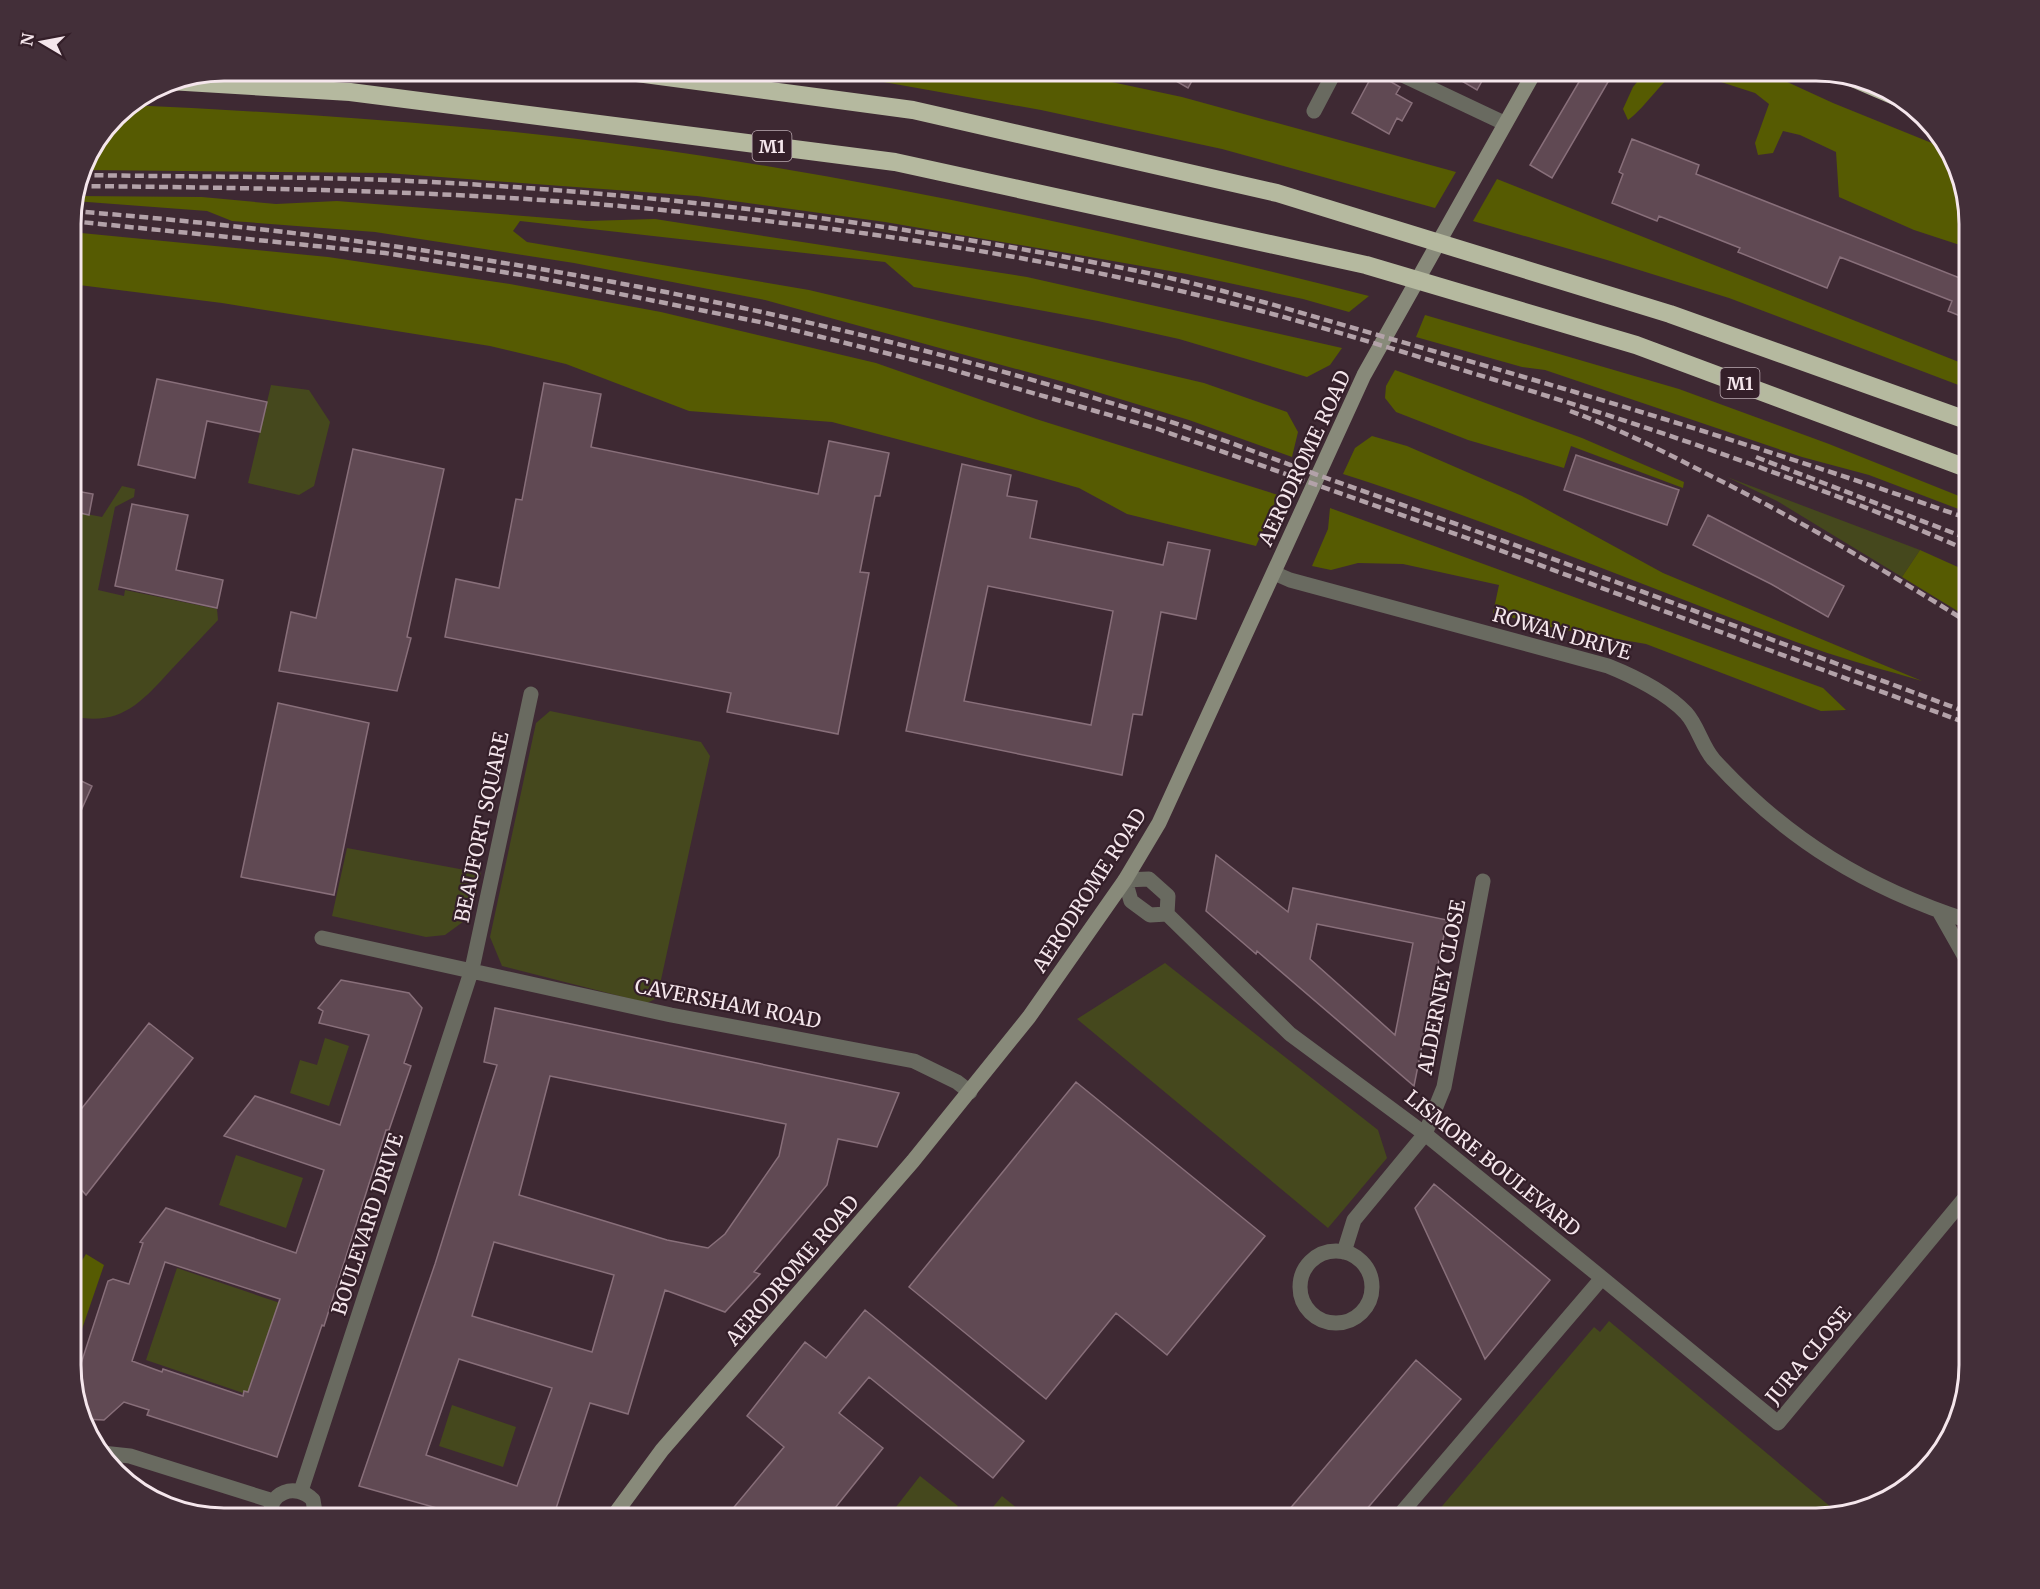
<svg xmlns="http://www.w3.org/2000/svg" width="2040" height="1589" viewBox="0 0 2040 1589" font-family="Merriweather,serif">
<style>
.green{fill:#45481d}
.forest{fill:#565b02}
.building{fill:#604953;stroke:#886f7a;stroke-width:1.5;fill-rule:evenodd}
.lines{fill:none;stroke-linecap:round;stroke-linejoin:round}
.street{stroke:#696a60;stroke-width:15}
.secondary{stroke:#888a7a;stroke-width:15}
.highway{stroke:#b5b99f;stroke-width:18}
.rail{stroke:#b3a2a9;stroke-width:4.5;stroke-dasharray:9 4.5;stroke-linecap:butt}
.labels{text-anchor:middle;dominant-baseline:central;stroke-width:4.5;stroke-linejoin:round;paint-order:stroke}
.shield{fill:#341f29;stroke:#bbaab2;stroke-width:1.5}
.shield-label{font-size:18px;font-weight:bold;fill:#f5e6ec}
.street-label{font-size:20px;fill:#f5e6ec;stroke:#341f29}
.rim{fill:none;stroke:#f5e6ec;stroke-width:3}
</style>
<rect width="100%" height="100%" fill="#3e2933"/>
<path class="green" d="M271,385L309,390L330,422L314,486L299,495L248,483Z
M1727,477L1920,550L1902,577L1777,501Z
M122,486L135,489L134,497L115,507L98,590L124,596L125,590L217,609L218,620C202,637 186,654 170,671C140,704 119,727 71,716V511L102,517Z
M550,711L701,742L710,756L657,998L647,1003L502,966L490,937L536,723Z
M347,848L481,873L471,916L445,935L426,937L332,916Z
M1165,963L1378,1130L1387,1158L1328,1228L1077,1019Z
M325,1038L349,1046L329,1106L290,1093L300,1060L317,1065Z
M236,1155L303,1178L286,1228L219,1205Z
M177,1268L280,1303L249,1395L146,1360Z
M1609,1321L1838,1513L1816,1518H1432L1594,1327L1600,1332Z
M452,1405L516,1427L503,1467L439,1446Z
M920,1476L958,1506L948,1518H892L889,1516Z
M1002,1496L1029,1518H984Z"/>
<path class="forest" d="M822,71H1060L1182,97L1456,172L1435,208L1222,149L1041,110Z
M1646,71H1678C1657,85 1648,105 1628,120L1623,109L1633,87Z
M1687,71H1763L1833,103L1949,150L1954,156L1969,223V248L1914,230L1839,197L1836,152L1800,135L1783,131L1773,153L1758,155L1755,143L1769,104L1755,93Z
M128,105C240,110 351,117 462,127C767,154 1073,221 1369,296L1349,312L1303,299L1187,274L1073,254L885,222L697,196L387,173L83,170L86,156L122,109Z
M1497,179L1969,366V389L1729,298L1607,260L1473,221Z
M76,196L202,197L276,204L337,201L587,221L655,219L1027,277L1342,348L1330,365L1307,377L1179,339L1098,321L914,287L885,262L520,221L513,231L527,242L809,290L1204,383L1287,412L1298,432L1292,457L1189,420L1064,382L765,300L574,263L375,232L232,221L207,211L74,201Z
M71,232L328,257L510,284L661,312L876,363L1036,419L1278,495L1256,546L1127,514L1079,488L1015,470L832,422L689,411L566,364L490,346L222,303L71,284Z
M1425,315L1679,389L1829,444L1969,500V513L1869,475L1802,457L1545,370L1522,367L1416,337Z
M1395,370L1582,438L1684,482L1683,488L1571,446L1564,468L1468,440L1396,412L1385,398L1386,386Z
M1372,436L1407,446L1522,496L1663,573L1922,681C1886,670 1849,661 1813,648C1656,592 1502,525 1343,474L1355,448Z
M1330,508L1823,688L1846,710L1821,711L1646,644L1554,628L1493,613L1499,585L1403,564L1358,563L1331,570L1312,566L1328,529Z
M1920,550L1969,572V618L1902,577Z
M86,1254L104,1265L71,1361V1278Z"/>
<path class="building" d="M1157,70H1198L1188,88Z
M1443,70H1488L1477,90Z
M1586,70H1615L1552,178L1530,165Z
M1374,72L1400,87L1396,94L1412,103L1402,121L1397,118L1389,134L1352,113Z
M1632,139L1699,165L1696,174L1970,282V320L1948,311L1952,301L1840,257L1827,288L1738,252L1740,248L1659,216L1657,221L1612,203L1623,174L1619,172Z
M157,379L267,402L260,432L207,421L195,478L138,465Z
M544,383L601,394L591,447L818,494L829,441L889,453L880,496H875L860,572L869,573L838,734L727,712L731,693L445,637L456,579L499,588L516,499L522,500Z
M353,449L444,469L407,637L411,638L397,691L279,671L291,612L316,618Z
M1576,455L1679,490L1667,525L1564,490Z
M962,464L1011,475L1007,496L1037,501L1030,538L1163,565L1168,542L1210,550L1196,619L1161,612L1142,715L1133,714L1122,775L906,731ZM988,586L1113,611L1091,725L964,701Z
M71,490L93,494L89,515L71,511Z
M132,504L188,515L176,570L223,580L217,608L115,586Z
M1708,515L1844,586L1828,617L1771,584L1693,545Z
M278,703L369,723L334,895L241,877Z
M71,776L92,786L71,833Z
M1216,855L1288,912L1293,888L1447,920L1414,1086L1257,951L1256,954L1206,911ZM1317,924L1413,943L1395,1035L1310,959Z
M341,980L409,993L422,1008L404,1063L411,1066L389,1130H386L324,1326L322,1325L277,1457L147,1415L149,1410L124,1402L104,1420L83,1419L74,1385L108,1281L113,1279L129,1284L143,1243L140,1242L166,1208L296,1253L324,1170L224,1136L255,1096L340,1125L369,1035L319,1023L323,1011L318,1008ZM165,1262L280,1299L248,1392L244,1391L243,1396L163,1369L162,1372L132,1361Z
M495,1008L899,1093L877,1147L838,1139L827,1185L754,1272L760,1274L725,1312L665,1290L628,1414L590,1403L553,1518H472L359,1486L435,1264L497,1065L484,1062ZM550,1076L786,1124L779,1156L725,1234L708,1248L667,1240L519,1195ZM494,1242L614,1275L592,1352L472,1316ZM459,1359L552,1388L517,1486L426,1455Z
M149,1023L193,1058L86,1195L71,1178V1122Z
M1076,1082L1265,1236L1167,1355L1116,1313L1046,1399L909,1287Z
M1434,1184L1550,1280L1485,1359L1415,1208Z
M865,1310L1024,1441L993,1478L869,1377L839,1413L883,1448L827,1518H725L784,1447L747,1416L805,1342L826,1358Z
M1416,1360L1461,1399L1359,1518H1282Z"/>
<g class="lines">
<path class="street" d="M1394,71L1504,123
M1314,111L1335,71
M1274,573L1290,580L1608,666C1633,676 1667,693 1686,713C1698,726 1702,747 1714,760C1787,840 1867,888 1969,921
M1939,911L1969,964
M1167,914L1168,896L1149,879L1125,880L1131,901L1150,915L1167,914L1290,1034L1425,1134L1602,1278L1397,1518
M322,938L671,1015L914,1061L957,1082L970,1092
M1300 1287a36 36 0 1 1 72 0a36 36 0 1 1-72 0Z
M1344,1252L1354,1220L1425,1134L1444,1087L1483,881
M1602,1278L1778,1423L1969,1193
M102,1453L130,1456L273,1501
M301,1491L472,969L531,694
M271,1518C267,1492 296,1482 313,1500L316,1518"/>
<path class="secondary" d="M612,1518L662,1450L913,1161L1029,1017L1125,880L1159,823L1364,375L1535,71"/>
<path class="highway" d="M622,71L913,110L1277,193L1670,314L1969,421
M1848,76L1911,103
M169,81L350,92L895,162L1366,265L1636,345L1969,469"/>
<path class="rail" d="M81,175C197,177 314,176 430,182C663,194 895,223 1123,268C1226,288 1323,320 1423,348C1607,400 1789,456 1969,519
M78,186C280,188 481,191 682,212C866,230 1051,258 1230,303C1319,325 1405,353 1492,379C1654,428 1815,483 1969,551
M72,211C438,240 799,305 1150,415C1216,436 1280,462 1346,485C1555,558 1762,636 1969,713
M71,221L385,253L540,278L765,323L946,368L1158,429L1464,537L1969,724
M1570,411C1617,428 1663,451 1707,474C1798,519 1884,570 1969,623
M1756,457L1969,539"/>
</g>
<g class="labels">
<g class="shield">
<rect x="752.5" y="131" width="39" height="30" rx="4.5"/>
<rect x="1720.5" y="368" width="39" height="30" rx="4.5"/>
</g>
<g class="shield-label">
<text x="772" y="146">M1</text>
<text x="1740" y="383">M1</text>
</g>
<g class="street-label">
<text transform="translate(1304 458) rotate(-65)">AERODROME ROAD</text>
<text transform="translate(1562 633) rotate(16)">ROWAN DRIVE</text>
<text transform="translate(481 827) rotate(-78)">BEAUFORT SQUARE</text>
<text transform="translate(1089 890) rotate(-57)">AERODROME ROAD</text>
<text transform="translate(1441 987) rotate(-79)">ALDERNEY CLOSE</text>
<text transform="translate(728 1003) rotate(11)">CAVERSHAM ROAD</text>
<text transform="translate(1493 1163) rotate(39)">LISMORE BOULEVARD</text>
<text transform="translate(367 1224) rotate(-72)">BOULEVARD DRIVE</text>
<text transform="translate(792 1270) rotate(-49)">AERODROME ROAD</text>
<text transform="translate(1808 1355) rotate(-50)">JURA CLOSE</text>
</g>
</g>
<path d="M0 0H2040V1589H0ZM224 81H1816A143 143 0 0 1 1959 224V1365A143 143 0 0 1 1816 1508H224A143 143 0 0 1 81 1365V224A143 143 0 0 1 224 81Z" fill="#432f39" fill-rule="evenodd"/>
<path class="rim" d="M224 81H1816A143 143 0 0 1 1959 224V1365A143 143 0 0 1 1816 1508H224A143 143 0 0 1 81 1365V224A143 143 0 0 1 224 81Z"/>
<g transform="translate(42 42) rotate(280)" stroke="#341f29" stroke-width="4.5" paint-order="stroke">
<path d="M0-4.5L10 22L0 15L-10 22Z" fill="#f5e6ec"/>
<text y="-9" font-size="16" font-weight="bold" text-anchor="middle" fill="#f5e6ec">N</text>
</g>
</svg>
